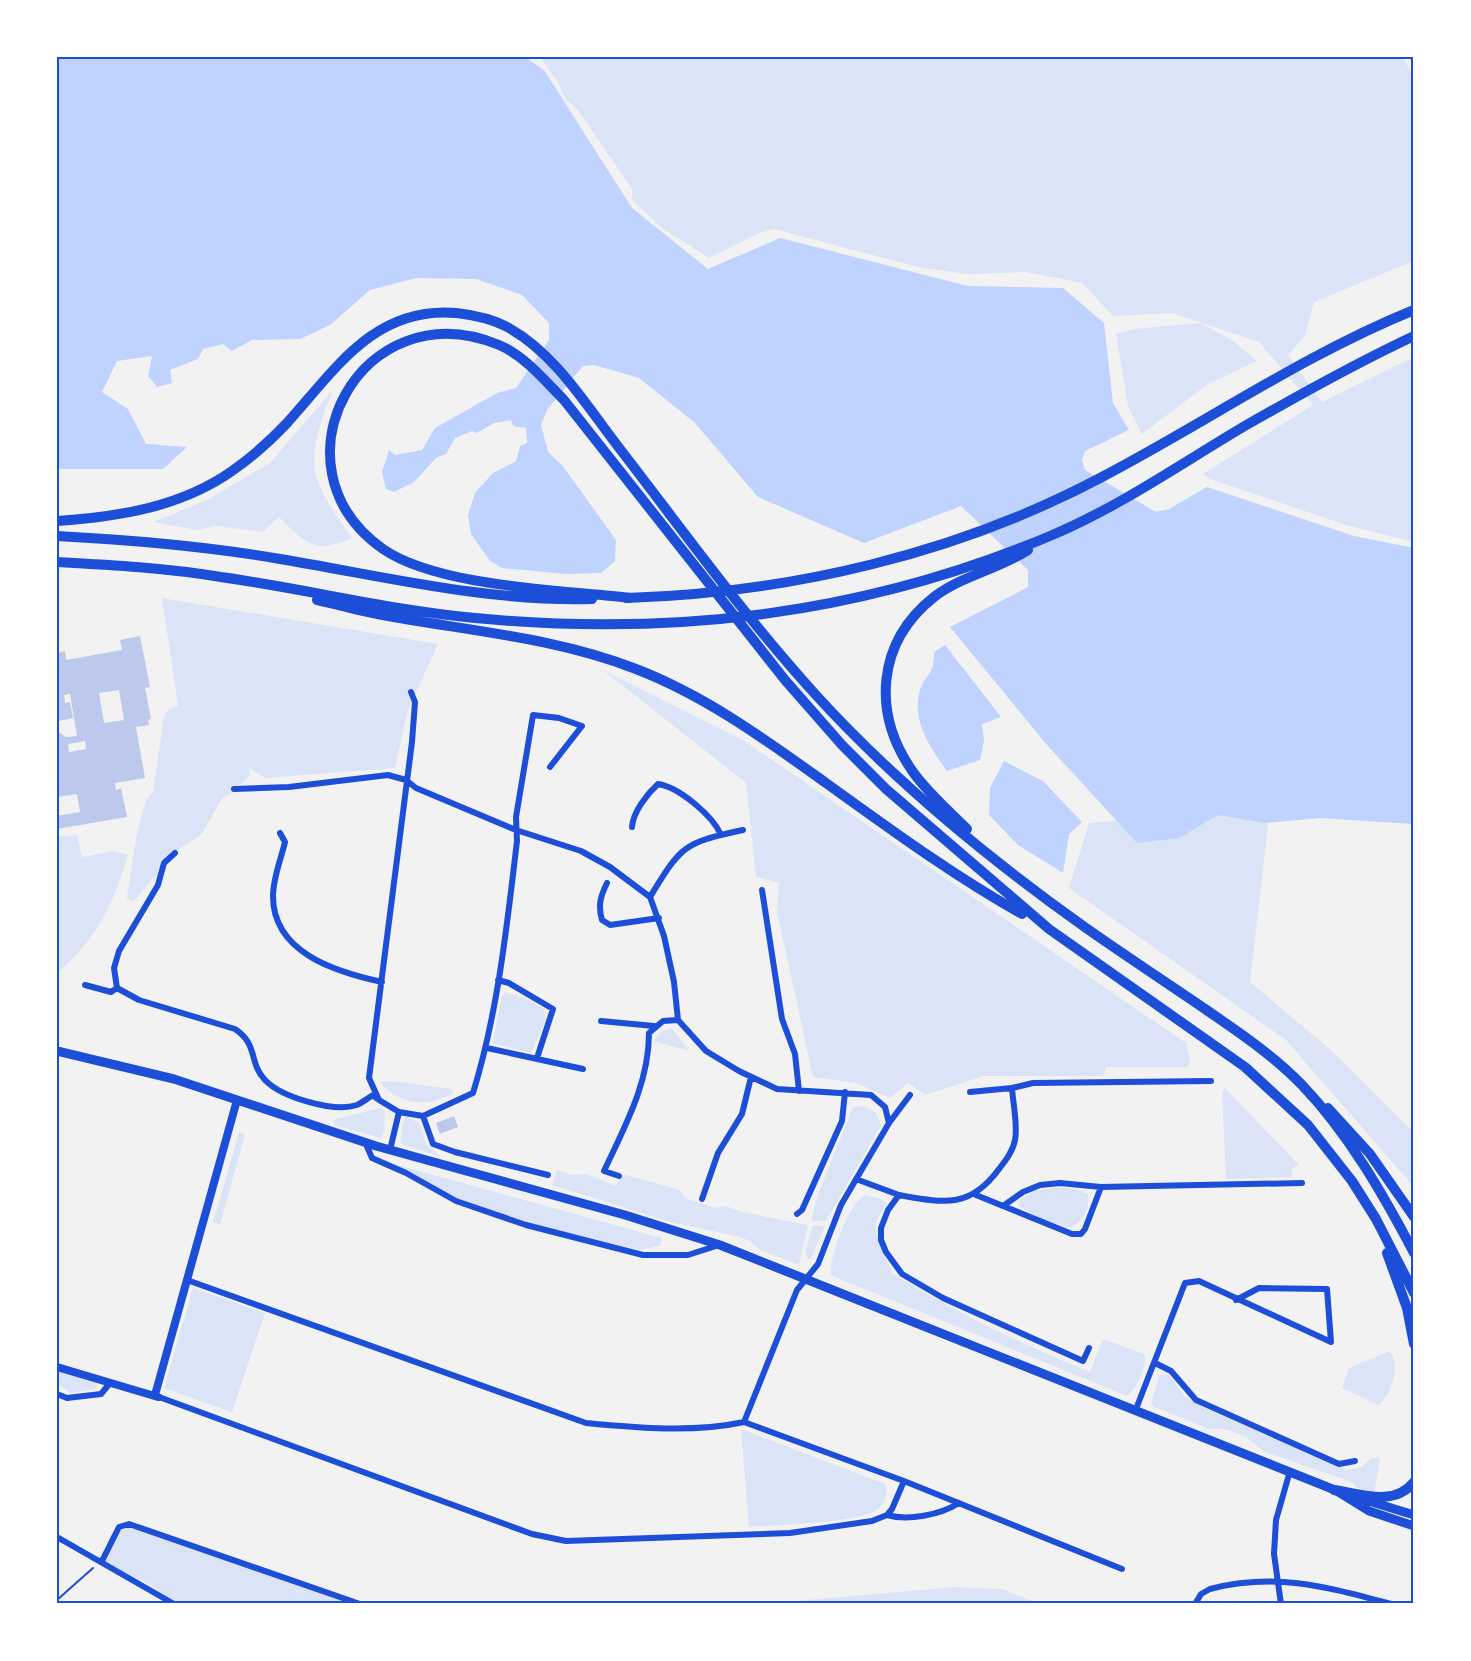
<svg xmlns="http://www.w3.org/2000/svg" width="1471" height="1661" viewBox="0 0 1471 1661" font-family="Quicksand,sans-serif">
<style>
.green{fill:#dbe4f7}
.water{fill:#bfd3fe}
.building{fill:#bdc9ec;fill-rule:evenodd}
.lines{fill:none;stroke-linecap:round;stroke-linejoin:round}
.path{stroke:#1d4ed8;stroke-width:2}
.minor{stroke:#1d4ed8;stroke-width:6}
.tertiary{stroke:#1d4ed8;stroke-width:8}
.secondary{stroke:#1d4ed8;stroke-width:9}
.trunk{stroke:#1d4ed8;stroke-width:10}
.neatline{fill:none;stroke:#1d4ed8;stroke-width:2}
</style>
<rect width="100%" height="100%" fill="#f2f2f2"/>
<path class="green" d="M540,57H1402L1414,76V261L1314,302L1305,336L1288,355L1322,402L1414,357V542L1346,525L1210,479L1203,474L1313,405L1259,342L1172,313L1113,316L1082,283L1026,272L967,274L918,267L774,229L759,233L709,258L662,228L632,200V189L578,110L565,98L557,81Z
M1200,323L1232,340L1257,361L1208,384L1142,434L1128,406L1116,334L1133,329Z
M333,390C323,414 311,445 315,472C318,490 341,523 352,538C315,555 305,543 279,517L263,532L216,526L197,530L154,522L207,500L270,463Z
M162,598L438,644L408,710L395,768L265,778L249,768L250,776L240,785H233L231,794L222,798L202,834L161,861L157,874L133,902L127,898C131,878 138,802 153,792L164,716L168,710L178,705Z
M603,670L743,740L1186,1043L1190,1060L1188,1067H1106L1104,1076H984L925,1095L908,1083L890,1098L856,1083L813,1077L777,912L779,883L756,877L746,783Z
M1270,808L1250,982L1332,1051L1414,1133V1187L1286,1040L1069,888L1089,823Z
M77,835L82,857L114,851L128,855C112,908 98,936 57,974V837Z
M505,992L524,998L543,1008L546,1019L531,1053L493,1043L501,998Z
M672,1028L689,1051L654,1041L660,1032Z
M393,1081L452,1089L453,1093C429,1108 398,1105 380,1082Z
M1225,1088L1299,1165L1292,1169V1177L1226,1179L1222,1091Z
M864,1106L876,1113L881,1125L826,1221H811L817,1197L853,1107Z
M380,1108L385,1112L384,1130L381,1138L334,1125L333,1120Z
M406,1116L419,1123L426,1144L441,1157L401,1144L402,1125Z
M239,1132L245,1135L220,1224L213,1222Z
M390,1163L662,1238L660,1246L639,1250L525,1222L457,1198Z
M557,1170L572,1175L587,1174L615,1186L621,1176L626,1175L680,1190L685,1198L715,1208L726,1206L742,1212L808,1225L799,1265L760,1250L750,1241L736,1236L670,1222L552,1185Z
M1059,1187L1075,1189L1088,1194C1091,1208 1082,1222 1070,1228L1041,1219L1018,1205L1020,1200L1034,1191Z
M865,1195L879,1198L887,1204C883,1210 877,1218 876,1225C873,1234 888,1260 892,1273C955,1312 1021,1344 1090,1372L1103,1339L1144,1354C1149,1364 1136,1390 1127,1396L830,1275C831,1254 847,1206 865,1195Z
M813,1225L825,1226L811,1259H807L805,1251Z
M193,1288L265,1313L232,1412L164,1388Z
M1390,1351C1402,1368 1391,1392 1379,1405L1342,1388L1349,1368Z
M57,1371L97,1383L96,1389L70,1393L57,1383Z
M1160,1375H1169L1185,1397L1209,1410L1347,1470L1361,1467L1371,1458H1380L1374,1494L1361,1492L1352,1482L1265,1452L1245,1436L1224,1429H1209L1154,1407L1151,1402Z
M741,1429L885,1484C888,1493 886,1502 878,1509C862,1523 774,1525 749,1527Z
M129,1524L360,1604H176L149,1584L102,1561L119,1527Z
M955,1587L1002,1589L1039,1604H762Z"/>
<path class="water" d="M57,57H525L544,70L632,208L708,269L780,238L968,286L1063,288L1104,323L1113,403L1129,430L1085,451L1082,460L1085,470L1156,512L1169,509L1207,487L1354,536L1414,548V824L1320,818L1264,823L1218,815L1179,838L1137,843L1047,745L950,627L1028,587V570L961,506L864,543L758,497L695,423L639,378L594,365L583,366L547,410L541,425L548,452L562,465L616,540L615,561L601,573L566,574L502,568L490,561L471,534L468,515L475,493L493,473L516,461L520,446L527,443L526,428L513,426L511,420L494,423L477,433L472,431L455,438L446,454L436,458L414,482L394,492L386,489L382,472L389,450L395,455L422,450L435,428L497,393L516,388L549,340V323L522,295L476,279L416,278L370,290L330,325L300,339L252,340L232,351L223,344L203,349L198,359L170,370L172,383L157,387L148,376L152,356L117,361L102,392L128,409L146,444L187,447L163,469H57Z
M945,645L1001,717L982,724L984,740L980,760L947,771C930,748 911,720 920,690C926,672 934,678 934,652Z
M1004,761L1043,781L1082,822L1069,834L1063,873L1018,845L989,815L990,788Z"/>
<path class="building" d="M140,636L150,687L145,688L151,719L148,720L149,725L136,727L145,778L115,783L116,790L121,788L127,817L57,829V816L80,812L77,794L57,797V731L66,737L77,736L70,694L64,695L65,703L70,702L73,718L59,721L57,653L65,651L66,660L122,650L120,640ZM119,690L124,720L104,723L99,693ZM85,741L86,749L69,752L68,744Z
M454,1116L458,1127L440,1134L436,1123Z"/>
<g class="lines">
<path class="path" d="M57,1600L93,1568"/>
<path class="minor" d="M411,692L415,702L412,742L369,1078L379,1100L399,1112L423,1116L473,1093C498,1012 507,925 517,841L516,817L533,715L559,718L582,726L550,767
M234,789L289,787L388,775L406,780L416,788L516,830L581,851L610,867L650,897L664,936L674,982L678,1020
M632,827C633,812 647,794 658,784C679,787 713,816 721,835
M280,833L285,842C281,859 273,878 273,896C273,953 336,972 382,982
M175,853L164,863L158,885L119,951L114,968L117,988L139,1000L235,1029C259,1045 248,1062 265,1080C281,1097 334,1113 357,1105C362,1103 368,1098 373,1095L376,1098
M607,883C600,897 598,906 602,920L610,925L659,918
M762,890L782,1019L795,1054L799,1091
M650,897C682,845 683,843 743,830
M498,980L509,983L553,1009L537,1058
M85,985L111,992L117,988
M601,1021L654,1026
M487,1048L583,1069
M970,1092L1012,1088L1033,1083L1211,1081
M423,1116L433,1144L455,1152L548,1175
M365,1142L372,1158L406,1173L456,1201L526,1225L643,1255H688L719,1245
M390,1150L399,1112
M619,1176L604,1171C625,1126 649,1083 649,1033L663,1021L678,1020L706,1051L739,1071L777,1089L871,1095L885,1107L889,1123
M856,1179L899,1195L888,1210L881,1228V1240L886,1252L902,1274L943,1298L1083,1361L1089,1348
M899,1195C944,1203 970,1209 999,1169C1006,1160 1013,1151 1015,1140C1018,1125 1013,1104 1012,1088
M976,1195L1072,1234H1081L1085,1229L1101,1187
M702,1199L718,1153L742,1114L751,1077
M1003,1206L1023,1192L1040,1185L1060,1183L1101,1187L1302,1183
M797,1214L802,1210L842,1121L845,1092
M187,1280L586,1423C638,1428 693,1433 744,1422
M1155,1363L1171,1371L1196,1400L1339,1464L1355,1461
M57,1394L67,1398L101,1394L110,1383
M159,1397L532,1534L566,1541L790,1533L872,1521L887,1515L892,1509L904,1481
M1136,1409L1185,1283L1199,1281L1331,1342L1327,1289L1259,1288L1236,1300
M744,1422L904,1481L1122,1569
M744,1422L797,1290L818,1264L841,1205L889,1123L910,1095
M887,1515C908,1521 940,1515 959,1503
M57,1537L174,1604
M102,1561L119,1527L129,1524L360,1604
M1195,1604L1201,1594L1210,1589C1277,1572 1327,1587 1391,1604
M1281,1604L1274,1554L1276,1520L1290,1471"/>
<path class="tertiary" d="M57,1367L158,1397
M155,1395L237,1100"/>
<path class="secondary" d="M57,1051L174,1079L376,1146L625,1215L720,1245L1340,1492
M1335,1490L1369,1511L1414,1526
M1359,1498L1414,1515"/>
<path class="trunk" d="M57,521C118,517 181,507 232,471C252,457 270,441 287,423C335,370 374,306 456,313C474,315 493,319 509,328C556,354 588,408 620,449C684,532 745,617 815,694C895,782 989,859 1086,928C1126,956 1167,983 1208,1011C1240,1033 1274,1056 1302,1085C1348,1133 1383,1194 1414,1253
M57,536C132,540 206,546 280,559C383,576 487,602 592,599
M57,562C112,565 167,568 221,577C306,589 390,610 475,618C675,637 865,614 1050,536C1119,507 1179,465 1243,427C1299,395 1356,363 1414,336
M626,598C790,593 957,554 1102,477C1207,422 1303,355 1414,310
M630,598C563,590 438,587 383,549C265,466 362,288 499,345C525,356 545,381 564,400L785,680L842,745L886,789L1049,929L1245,1067L1308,1125L1352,1181L1376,1219L1414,1293
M317,600C341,605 364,612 388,616C471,631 557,638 636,669C706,696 766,740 826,783C890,829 954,876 1022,914
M967,829C949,811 928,793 913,772C872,714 876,643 934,597C961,576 999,569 1028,550
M1328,1108L1370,1154L1414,1217
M1387,1253L1407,1308L1414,1344
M1334,1490C1362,1494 1394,1507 1414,1482"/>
</g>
<rect width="1471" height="1661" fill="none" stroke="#ffffff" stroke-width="117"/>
<rect x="58" y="58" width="1354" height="1544" class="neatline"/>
</svg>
